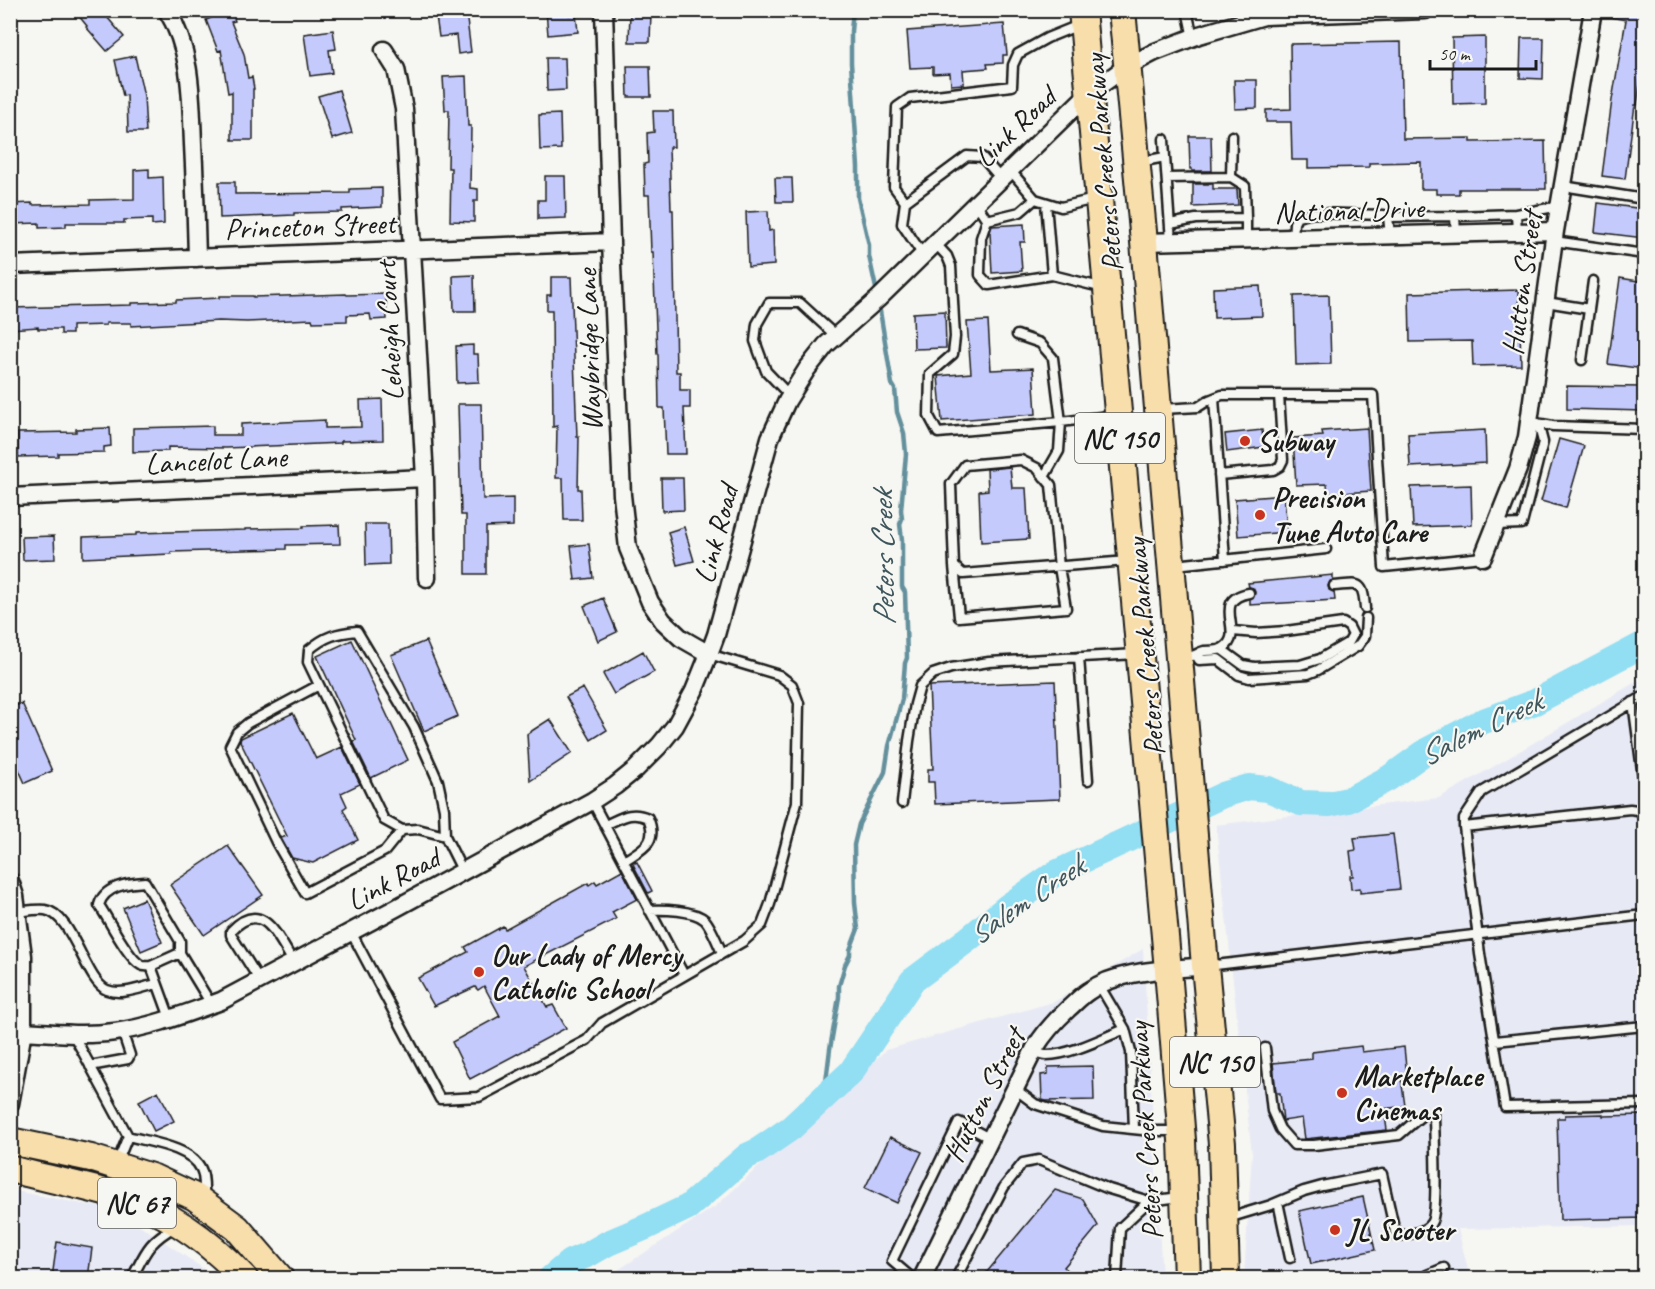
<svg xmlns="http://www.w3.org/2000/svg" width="1655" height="1289" viewBox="0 0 1655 1289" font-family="Caveat,sans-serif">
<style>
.built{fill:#e7e9f5}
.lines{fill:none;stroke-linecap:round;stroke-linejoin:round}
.stream{stroke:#63909c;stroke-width:4.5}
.river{stroke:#92def2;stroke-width:26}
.building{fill:#c4cafc;stroke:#1c1c1c;stroke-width:1.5}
.lane-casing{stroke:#1c1c1c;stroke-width:13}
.street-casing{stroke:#1c1c1c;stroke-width:21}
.primary-casing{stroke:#1c1c1c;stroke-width:30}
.lane{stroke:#f6f6f2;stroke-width:8}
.street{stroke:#f6f6f2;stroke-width:16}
.primary{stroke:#f8deab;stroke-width:26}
.poi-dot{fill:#c8321e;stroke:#f6f6f2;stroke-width:2}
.labels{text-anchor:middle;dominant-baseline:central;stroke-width:4.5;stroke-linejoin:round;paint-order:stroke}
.shield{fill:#f6f6f2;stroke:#5d5d5c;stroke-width:1.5}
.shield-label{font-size:28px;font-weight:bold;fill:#1c1c1c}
.street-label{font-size:30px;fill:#1c1c1c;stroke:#f6f6f2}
.poi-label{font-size:30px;font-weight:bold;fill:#1c1c1c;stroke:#f6f6f2;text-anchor:start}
.water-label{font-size:32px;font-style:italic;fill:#3f565c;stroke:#f6f6f2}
</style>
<rect width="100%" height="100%" fill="#f6f6f2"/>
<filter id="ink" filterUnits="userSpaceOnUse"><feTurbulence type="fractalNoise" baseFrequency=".0167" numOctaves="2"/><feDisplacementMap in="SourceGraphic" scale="12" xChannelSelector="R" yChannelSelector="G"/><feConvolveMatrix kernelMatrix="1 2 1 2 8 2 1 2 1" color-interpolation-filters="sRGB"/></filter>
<g filter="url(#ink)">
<path class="built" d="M1644,677V1226L1458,1229L1470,1278H1244L1252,1154L1216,825L1439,798L1505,760Z
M1143,949L1162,1278H606L716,1206L886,1050L1054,1002Z
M10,1190L119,1211L217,1278H11Z"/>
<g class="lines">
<path class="stream" d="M853,10L851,31V63L858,167V198L869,245V256L877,293
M824,1098L830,1049L839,997V986L845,965L850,955V950L858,929L855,903L854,845L859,824L885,772L889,746L902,699L905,663L907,658L905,592L902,587V540L900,524L902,519L901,510L906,454L904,433L897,412L895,389L892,384L880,311L878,305"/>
<path class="river" d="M551,1278L570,1262L589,1254L608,1243L646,1227L688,1207L747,1156L756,1152L791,1128L851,1072L912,981L967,940L1007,907L1056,873L1223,795L1249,787L1268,789L1301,803L1329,804L1348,800L1389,778L1428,750L1481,722L1535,702L1644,644"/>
</g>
<path class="building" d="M74,10H101L124,37L107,51L86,27L87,26Z
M231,10L235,21L231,22L244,54L248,78L252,77L254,89H253V140H232V92L228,93L221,50L218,51L206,20Z
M546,10H569V15L576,14L578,32L548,35Z
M1605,10H1644V54L1637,105H1635L1625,179L1602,176L1612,100L1626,20L1604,16Z
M466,12L471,52L458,54L456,35L439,37L436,16Z
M630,13H651L650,42H629Z
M1004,24L1007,55H1003V63L987,64L988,68L963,70L964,84L951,85L950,73L933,74V67L910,68L907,31Z
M333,30L336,49L329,50L332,73L310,76L304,34Z
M1485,37V103L1453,104L1452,38Z
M1521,38H1544L1543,79L1520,78Z
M1401,42L1403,139L1471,138V142L1545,141L1546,189H1459V194H1436V189H1421V162L1369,163V167L1308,168V160H1292L1291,122H1266V110L1291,109L1290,44Z
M135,56L144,96L146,132H128L127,95L123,96L115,60Z
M546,58H565L566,90L547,91Z
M627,66H650L651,97H628Z
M466,76L468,126H471L470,188L478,189V201H474V222L450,221L451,168H448L449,110H445L443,77Z
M1234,80H1257V108L1235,109Z
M339,90L352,133L332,139L318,96Z
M653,111H673L674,147H669L671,210H673L676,372H680V390H690V408H684L686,454H666L664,408H659L658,354H657L653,252H651L649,195H645L644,164L648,163L647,133L654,132Z
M560,114L561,149L540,150L539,115Z
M1189,136H1211L1212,171H1192V169H1190Z
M149,169V178L163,177L164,224L152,225V219L124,220V223H66V227L39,228V223L10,224V204L32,203V205L90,204V200L134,199V170Z
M545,176H565L566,218L538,219V200H545Z
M775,178H792L793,202H776Z
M219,182H235V194L350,193V189L382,188V207L342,209V212L294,213V215L220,218Z
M1193,184H1213V189H1237L1238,205L1193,207Z
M1598,203L1644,209V238L1595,232Z
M768,211L769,231L773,230L774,265L748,267L746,212Z
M1024,224L1025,242H1020L1022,271L992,273L990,232L992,226Z
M474,275L475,311H454L453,276Z
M551,277H571L577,437H579L578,489H581L582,520H564L563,478H556L557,426L553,427L552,310H547V295H551Z
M1620,278L1644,282V369L1608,364Z
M1260,286L1262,316L1214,318L1213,288Z
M1519,290L1521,365L1473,366L1472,341L1410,342L1409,293Z
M346,294L347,295L386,294L387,319L371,320L370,314L347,315V321L313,322L312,319L247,322L219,321L131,326V323H106V325L72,326V334H61V329H38V327L10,329V308L131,305V303L176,302V300L219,298V296H253V297Z
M1329,295L1331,364L1296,365L1294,296Z
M945,311L946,348L914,349L913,313Z
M988,321L991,370L1033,368L1036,414L942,421L938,376L971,373L967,322Z
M473,345V354H478L479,382L457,383L456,346Z
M1567,386L1644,387V411L1567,409Z
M382,399L383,440L341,441V443L226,448L168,447V451L133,452V428L213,426V435H241V424L325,420V428L361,427L360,400Z
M458,404H481L483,499L513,498V526L486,527V574H466V515H461Z
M110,428L111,446L104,447V452L58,453V456L18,457V433L76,432V429Z
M1367,428L1371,491L1328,494L1327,484L1296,485L1293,438L1323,436L1322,431Z
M1262,430L1264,447L1227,452L1225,434Z
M1485,430L1486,463L1410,467L1408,434Z
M1559,439L1584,446L1566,508L1541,501Z
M1010,467L1012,488H1026L1029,539L981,542L979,491L988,490L987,469Z
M661,478H683L684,510L662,511Z
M1471,485L1472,525L1413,527L1411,487Z
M1284,495L1287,532L1238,536L1235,499Z
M365,524H388L389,564L366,565Z
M339,525L340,544L286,545V549L171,552V554L83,558V537L136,535V533L245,530V529L303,528V526Z
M684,527L694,561L677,565L668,532Z
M54,536L55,559L23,560L22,537Z
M589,544L593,578L575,580L571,546Z
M1333,575V580L1330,581L1328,586L1329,590L1334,592L1335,600L1250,605V599L1254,597L1255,592L1253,588L1249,587L1248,583Z
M603,598L617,632L598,641L584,606Z
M352,640L408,760L371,778L353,741L356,740L317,656Z
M426,641L458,716L424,731L391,655Z
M643,651L654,672L614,694L603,674Z
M1055,681L1060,799L935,804L934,782H928V769H933L929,686Z
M583,688L607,730L591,740L566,697Z
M22,703L52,771L25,783L10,750V708Z
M293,713L316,759L342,747L360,784L341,793L347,806L343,809L358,840L313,863L292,858L281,838L287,836L240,741L241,738Z
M550,719L572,753L530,781L527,734Z
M1393,834L1400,889L1360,893V888L1351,889L1350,876H1353L1350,851L1356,850L1354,838Z
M228,846L263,895L204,935L170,885Z
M637,862L652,891L648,893L633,864Z
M622,870L637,899L612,912L616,919L524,966L547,1007L553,1005L566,1028L470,1079L452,1042L500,1016L484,986L478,990L475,987L434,1006L418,978L468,952L465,947L503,926L505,929L588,883L589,885L595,881L597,884Z
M144,899L162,942L141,951L123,908Z
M1361,1046L1362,1052L1404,1047L1407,1077L1401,1078L1405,1106L1384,1109L1387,1130L1305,1139L1302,1118L1283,1121L1280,1093H1276L1273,1063L1312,1059V1052Z
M1093,1066L1094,1100L1046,1101L1042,1100L1041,1075L1048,1074V1067Z
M158,1091L174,1121L154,1131L139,1101Z
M1603,1114V1116L1644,1115V1218L1560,1220L1557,1118H1565V1115Z
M890,1137L922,1152L897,1203L865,1188Z
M1055,1190L1083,1199L1098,1226L1064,1267L1077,1278H982Z
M1363,1197L1375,1250L1311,1264L1299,1211Z
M57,1242L92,1248L88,1278H52Z"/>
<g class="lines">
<g class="lane-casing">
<path id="lane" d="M1187,10L1193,38
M1164,139L1165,157
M1139,162L1165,157L1171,241
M1167,178L1231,177L1232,136
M1001,179L982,157L967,156L905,202L894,187L897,107L910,98L1012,86L1013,65L1018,54L1047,38L1079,25
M1563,186L1644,199
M1035,199L1061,207L1095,199
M905,202L902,224L923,255
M976,203L987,220L1020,212L1035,199L1010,170
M1046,203L1052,275
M1516,214L1560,206
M1455,216L1516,214L1517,232
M1388,217L1455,216L1456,234
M1246,218V239
M987,220L981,238L980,275L989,285L1052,275L1104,288
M1170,224L1196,219L1246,218L1245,186L1231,177
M1293,238L1294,223L1297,217L1314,213L1384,215L1388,217L1390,235
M1554,241L1644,254
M935,243L947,256L951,266L955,337L953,354L930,374L929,416L938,433L1061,422L1053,358L1040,343L1017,335
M1546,302L1589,309
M1582,360L1593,281
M790,396L766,371L755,341L757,324L769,303H800L836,336
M1214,398L1225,560
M1162,409L1198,407L1209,400L1222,395H1373L1384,567L1483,557
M1536,423L1553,426L1644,429
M1219,475L1273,470L1280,466L1283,460L1279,395
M1044,477L1059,451L1061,422L1116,415
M1496,525L1522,524L1543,442L1538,423
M1175,565L1326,549
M954,566L959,617L1066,608L1059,567L1051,485L1037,468L1021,460L965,465L951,484L954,566L963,574L1128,561
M1334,586C1359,584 1363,580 1365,608
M1221,649L1243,665L1254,667L1300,665L1320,659L1349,642L1353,635L1349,627L1343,623L1286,631L1256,633L1233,631
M1196,655L1199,660L1218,659L1239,675L1249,678L1308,674L1318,670L1358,646L1365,636L1366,618
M1192,656C1197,655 1199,652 1204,651C1211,650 1217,652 1223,648C1247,634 1209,600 1249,593
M1079,657L1088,780
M319,685L248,723L237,732L230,746L276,842L305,893L385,851L402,830
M1644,696L1482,792L1464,819V827L1480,954L1505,1107L1644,1104
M1633,702L1644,785
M592,801L684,975
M902,803L909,741L915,704L920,686L933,674L951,668L989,662L1137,654
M605,825C621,818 631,810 648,818C659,843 642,849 624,861
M1464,827L1630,809L1644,811
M445,836L418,829L402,830L384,820L308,662L309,650C325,636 337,633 357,631L414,727L438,781L444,809L445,836L463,872
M649,910C663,909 694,910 705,920C709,924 719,946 722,953
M17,912C26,911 37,909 45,910C73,914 85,981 107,990C122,996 142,987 157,984
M351,932L440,1099L479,1097L587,1040L602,1023L744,941L762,925L770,904L797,802L799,703L792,685L779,675L709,654
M151,966C148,966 144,967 141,965C128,959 108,918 99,905C104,886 128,883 145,882L180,941V953
M1207,966L1644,915
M260,981L231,935V931C263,897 278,938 294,963
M1099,985L1125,1029L1131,1052L1134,1129
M170,1018L151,966L180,953L211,1004
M73,1034L128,1136
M1495,1041L1644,1026
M1265,1048L1272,1111L1280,1129L1294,1145H1314L1399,1135L1421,1116
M1033,1051C1038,1053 1042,1055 1047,1055C1070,1055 1103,1038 1125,1029
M90,1066L128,1059L130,1055L122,1031
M1015,1089L1035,1104L1103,1126L1152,1131H1178
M117,1163L128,1136C149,1142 191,1147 201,1169C205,1177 204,1188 204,1197
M1278,1202L1290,1258
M1228,1218L1271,1205L1304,1191L1322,1186L1382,1174L1396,1236C1408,1234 1424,1234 1431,1223C1439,1212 1434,1133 1434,1115
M132,1278C146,1251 148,1242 176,1226
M912,1278L892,1261L959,1122L991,1139
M956,1278L1004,1187L1023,1163L1039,1160L1109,1189L1149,1201L1180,1197
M1117,1278L1120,1228L1149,1201
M1427,1278V1275L1444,1268"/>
</g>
<g class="street-casing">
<path id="street" d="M167,10C192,51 191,98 193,144C195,182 196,220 197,258
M604,10L611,242L622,495L628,548L650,602L663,621L681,638L709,654
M384,50L396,69L404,109L425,478L427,578
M1144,242L1555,231
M10,265L611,242
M10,497L425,478
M1483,557L1518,469L1527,437L1555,231L1593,10
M10,881L15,896L23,956V1031L10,1104
M23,1031C54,1033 84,1036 115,1032C152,1027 187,1013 221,1001L396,908L592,801L615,786L636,769L659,746L675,726L694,691L709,654L716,635L770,438L787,401L807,369L826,345L878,299L1088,94L1126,67L1155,52L1199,35L1264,16L1425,10
M922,1278L1035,1048C1044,1033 1055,1021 1068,1009C1075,1003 1081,996 1089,991C1119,969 1169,970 1205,966"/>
</g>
<g class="primary-casing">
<path id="primary" d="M1082,10L1168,970L1182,1140L1187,1278
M1122,10L1144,242L1205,966L1222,1144L1226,1278
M10,1141L91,1158L154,1178L195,1197L237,1228L280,1278
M10,1169C48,1179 86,1186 122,1197C169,1212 211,1243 244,1278"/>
</g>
<use href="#lane" class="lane"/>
<use href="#street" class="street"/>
<use href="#primary" class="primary"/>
</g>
</g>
<g class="poi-dot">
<circle cx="1245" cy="441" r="6"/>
<circle cx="1260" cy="515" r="6"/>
<circle cx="479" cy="972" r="6"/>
<circle cx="1342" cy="1093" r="6"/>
<circle cx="1335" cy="1230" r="6"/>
</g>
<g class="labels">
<g class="shield">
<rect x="1075" y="413" width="90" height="50" rx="4.5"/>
<rect x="1170" y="1037" width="90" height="50" rx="4.5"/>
<rect x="98" y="1178" width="78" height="50" rx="4.5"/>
</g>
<g class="shield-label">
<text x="1120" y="438">NC 150</text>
<text x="1215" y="1062">NC 150</text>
<text x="137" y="1203">NC 67</text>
</g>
<g class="street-label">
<text transform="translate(1015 127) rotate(-44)">Link Road</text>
<text transform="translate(1103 163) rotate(-95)">Peters Creek Parkway</text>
<text transform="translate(1349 210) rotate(-2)">National Drive</text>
<text transform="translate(310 226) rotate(-2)">Princeton Street</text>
<text transform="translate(1522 283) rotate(-82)">Hutton Street</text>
<text transform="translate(389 331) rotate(-93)">Leheigh Court</text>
<text transform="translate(589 350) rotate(-92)">Waybridge Lane</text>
<text transform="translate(216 460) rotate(-3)">Lancelot Lane</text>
<text transform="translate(716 534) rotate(-75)">Link Road</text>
<text transform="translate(1145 647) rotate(-95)">Peters Creek Parkway</text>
<text transform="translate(393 879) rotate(-28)">Link Road</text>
<text transform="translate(984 1095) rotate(-63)">Hutton Street</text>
<text transform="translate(1145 1131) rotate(-94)">Peters Creek Parkway</text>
</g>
<g class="poi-label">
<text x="1257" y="441">Subway</text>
<text x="1272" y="498">Precision<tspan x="1272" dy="34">Tune Auto Care</tspan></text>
<text x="491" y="955">Our Lady of Mercy<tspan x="491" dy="34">Catholic School</tspan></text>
<text x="1354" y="1076">Marketplace<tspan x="1354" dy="34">Cinemas</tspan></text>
<text x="1347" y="1230">JL Scooter</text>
</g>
<g class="water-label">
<text transform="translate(883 558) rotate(-91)">Peters Creek</text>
<text transform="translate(1480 728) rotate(-26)">Salem Creek</text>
<text transform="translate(1026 900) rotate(-34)">Salem Creek</text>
</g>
</g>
<rect width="1655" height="1289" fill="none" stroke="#f6f6f2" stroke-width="36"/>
<rect x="18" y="18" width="1619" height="1253" fill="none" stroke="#1c1c1c" stroke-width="2" filter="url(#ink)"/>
<path d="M1430 60v9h106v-9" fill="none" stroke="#1c1c1c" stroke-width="3"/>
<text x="1439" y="60" font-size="18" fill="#1c1c1c" stroke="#f6f6f2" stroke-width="4.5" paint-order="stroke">50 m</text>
</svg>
